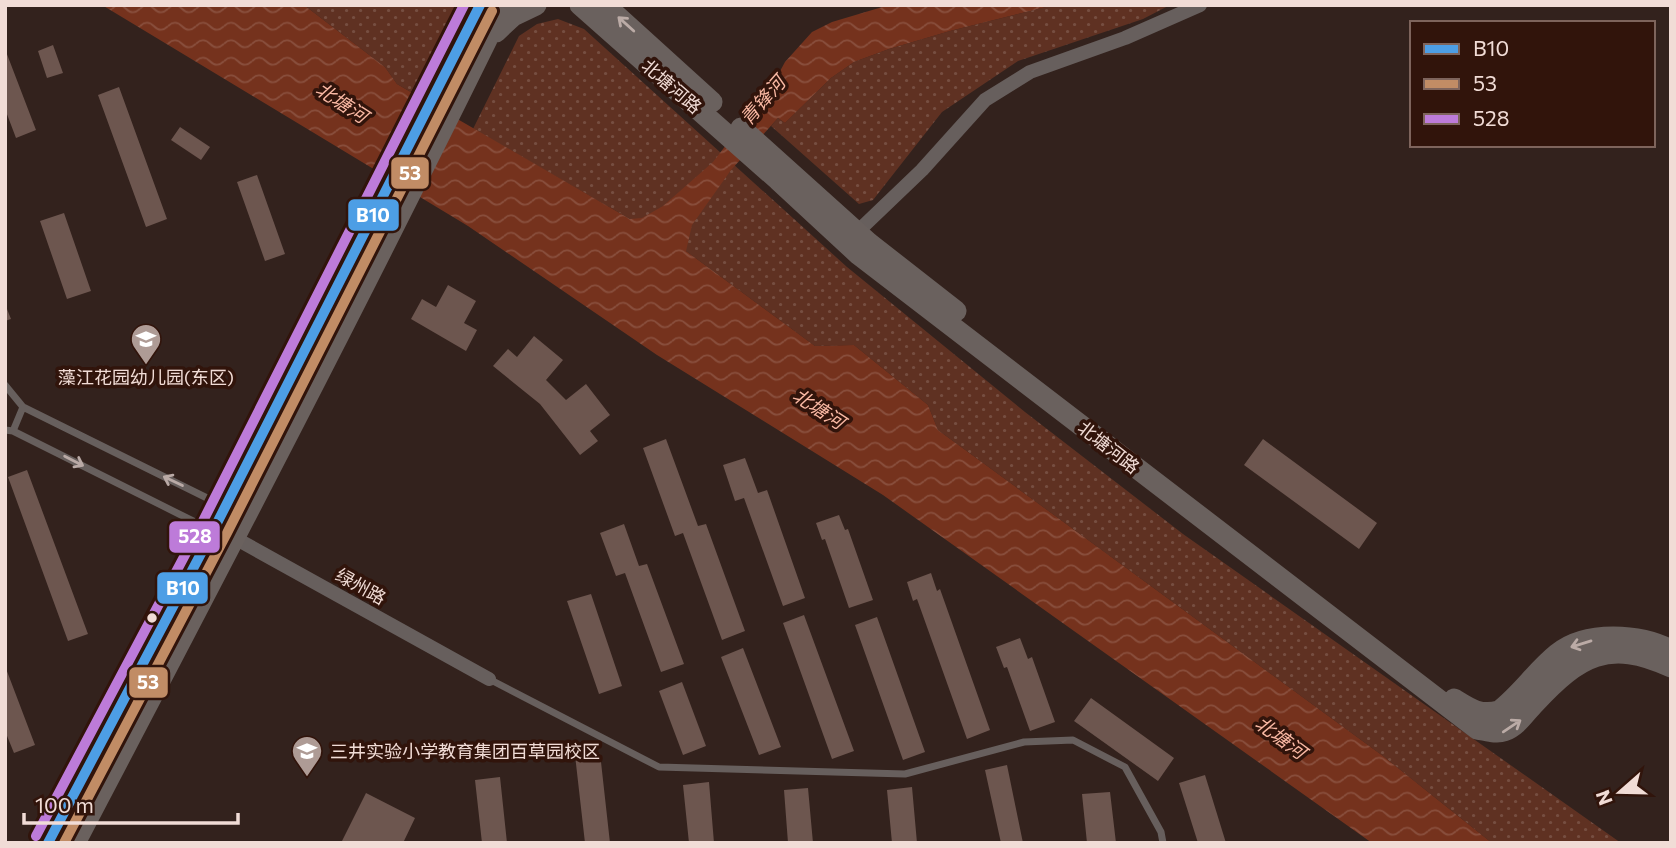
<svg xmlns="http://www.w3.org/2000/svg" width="1676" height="848" viewBox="0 0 1676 848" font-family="Commissioner,'Noto Sans SC',sans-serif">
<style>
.park{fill:url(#park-dots)}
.water{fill:url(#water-waves)}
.building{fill:#6d564f}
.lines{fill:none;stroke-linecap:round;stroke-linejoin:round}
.service{stroke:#675f5d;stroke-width:7}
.minor{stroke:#675f5d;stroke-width:14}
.secondary{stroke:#6a615e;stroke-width:21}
.bus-1-casing{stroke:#31140b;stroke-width:16}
.bus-2-casing{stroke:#31140b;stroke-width:16}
.bus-3-casing{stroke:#31140b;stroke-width:16}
.bus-1{stroke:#4d9ee5;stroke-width:10}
.bus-2{stroke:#c18c65;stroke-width:10}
.bus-3{stroke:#bd7bd9;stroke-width:10}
.oneway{stroke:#bbaba6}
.oneway2{stroke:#baaaa6}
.bus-dot{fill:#f1dcd6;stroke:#31140b;stroke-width:2.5}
.labels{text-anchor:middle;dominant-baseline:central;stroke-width:7;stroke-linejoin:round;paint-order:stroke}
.street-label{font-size:18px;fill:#f1dcd6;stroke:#31140b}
.poi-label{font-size:18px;fill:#f1dcd6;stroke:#31140b}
.water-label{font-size:19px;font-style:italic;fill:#f9b8a3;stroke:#31140b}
.line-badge{stroke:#31140b;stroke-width:2.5}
.badge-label{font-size:19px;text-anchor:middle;font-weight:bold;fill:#fff}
</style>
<defs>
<pattern id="park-dots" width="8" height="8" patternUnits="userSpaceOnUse" patternTransform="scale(1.75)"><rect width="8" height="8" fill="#5f3122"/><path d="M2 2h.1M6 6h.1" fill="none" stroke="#764e41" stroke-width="1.8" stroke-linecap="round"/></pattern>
<pattern id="water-waves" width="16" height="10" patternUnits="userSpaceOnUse" patternTransform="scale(1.75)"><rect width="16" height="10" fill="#75321d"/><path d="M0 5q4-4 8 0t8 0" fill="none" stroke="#894f3d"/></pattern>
</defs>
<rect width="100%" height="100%" fill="#33221d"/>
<path class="park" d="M304,5H460L411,92L397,84L385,67Z
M1054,5H1170L1143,19L1018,61L942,112L873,200L859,204L771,126L778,118L785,123L831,78L854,62L889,49L950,31Z
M558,19L584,29L847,267L1025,412L1183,534L1621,843H1492L1383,756L938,430L928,405L854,345L815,346L686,251L473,129L519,36L537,24Z"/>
<path class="water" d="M102,5H304L385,67L397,84L630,219L642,218L663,206L713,162L773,84L785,62L812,32L832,22L889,5H1054L950,31L889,49L854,62L831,78L785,123L778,118L731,170L692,225L686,251L815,346L854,345L928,405L938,430L1383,756L1492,843H1372L883,495L657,355L468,226Z"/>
<path class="building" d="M53,45L63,73L47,78L38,51Z
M5,49L36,130L16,138L5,109Z
M119,87L167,219L146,227L98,95Z
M180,127L210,147L201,160L171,140Z
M257,175L285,254L265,261L237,182Z
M64,213L91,291L67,299L40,221Z
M448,285L476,301L464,323L477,330L466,351L411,319L422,299L436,307Z
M5,304L11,319L5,321Z
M534,336L563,360L546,380L566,400L586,384L610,415L590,431L598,441L580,455L540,404L493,366L508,349L517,357Z
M666,439L698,526L706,524L745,631L722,640L683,533L675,536L643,448Z
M1263,439L1377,523L1359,549L1244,465Z
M745,458L758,493L767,490L805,598L783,606L744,498L735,501L723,465Z
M27,470L88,634L68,641L8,477Z
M839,515L845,530L848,529L873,600L849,608L825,539L822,540L816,523Z
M624,524L639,566L647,564L684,664L661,672L625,573L616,576L600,533Z
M931,573L937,591L940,589L990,730L967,739L917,599L913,601L907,582Z
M591,594L622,686L599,694L567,601Z
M804,615L854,751L832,759L783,623Z
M877,617L925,752L903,760L855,625Z
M1020,638L1028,659L1032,657L1055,722L1030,731L1007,667L1004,668L996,647Z
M743,648L781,747L759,755L721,657Z
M5,666L35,745L14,753L5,731Z
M682,682L706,746L683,755L659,691Z
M1091,698L1174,758L1158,781L1074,721Z
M600,753L610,843H585L575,755Z
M1007,765L1023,843H1001L985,770Z
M1205,775L1226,843H1198L1179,783Z
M500,777L507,843H482L475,780Z
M709,782L714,843H689L683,785Z
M912,787L917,843H892L887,790Z
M808,788L813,843H788L784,790Z
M1110,792L1116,843H1087L1082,794Z
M366,793L415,818L403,843H341Z"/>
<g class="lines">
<path class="service" d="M5,385L23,407L207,498L215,527L197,523L13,431L5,430
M13,431L23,407
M489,679L659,767L905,774L1024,742L1073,740L1125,767L1161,832L1163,843"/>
<path class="minor" d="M852,237L922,170L985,100L1030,72L1125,38L1200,5
M215,527L489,679"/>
<path class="secondary" d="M580,5L778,180L859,255L1477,729C1485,730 1496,734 1504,731C1518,726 1525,713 1535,703C1579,656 1608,638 1671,667
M605,5L712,102
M496,32L513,16L536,5
M741,128L869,243L956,311
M1454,699C1470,709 1480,716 1499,711C1521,694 1536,671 1557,654C1586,630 1640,634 1671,650
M48,843L215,527L480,5
M75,843C221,565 366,287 504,5"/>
<g class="bus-1-casing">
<path id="bus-1" d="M48,843L215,527L480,5"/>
</g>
<g class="bus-2-casing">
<path id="bus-2" d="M64,843L227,533L492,11"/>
</g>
<g class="bus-3-casing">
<path id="bus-3" d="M36,836L203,521L464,5"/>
</g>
<use href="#bus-1" class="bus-1"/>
<use href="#bus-2" class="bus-2"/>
<use href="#bus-3" class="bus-3"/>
</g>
<defs><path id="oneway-shaft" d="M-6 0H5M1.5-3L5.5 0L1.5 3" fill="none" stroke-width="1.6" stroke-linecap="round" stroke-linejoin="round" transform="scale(1.75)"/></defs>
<g class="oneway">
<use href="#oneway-shaft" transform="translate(626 24) rotate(-138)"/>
<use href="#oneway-shaft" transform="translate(1581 644) rotate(163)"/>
<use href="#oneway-shaft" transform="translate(1512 726) rotate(-34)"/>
</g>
<g class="oneway2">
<use href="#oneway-shaft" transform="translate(74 461) rotate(27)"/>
<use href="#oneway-shaft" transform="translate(173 481) rotate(-154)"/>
</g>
<defs>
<g id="school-pin" transform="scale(1.575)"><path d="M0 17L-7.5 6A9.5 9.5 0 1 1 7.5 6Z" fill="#ae9b95" stroke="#31140b"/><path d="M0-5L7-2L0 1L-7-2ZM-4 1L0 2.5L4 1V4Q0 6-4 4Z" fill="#fff"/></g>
</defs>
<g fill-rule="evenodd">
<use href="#school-pin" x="146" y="339"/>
<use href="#school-pin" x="307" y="751"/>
</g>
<circle class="bus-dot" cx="152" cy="618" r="6"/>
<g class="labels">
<g class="street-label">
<text transform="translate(672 86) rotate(41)">北塘河路</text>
<text transform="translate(1109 447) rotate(38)">北塘河路</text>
<text transform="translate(361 586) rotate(29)">绿州路</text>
</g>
<g class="poi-label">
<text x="146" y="377">藻江花园幼儿园(东区)</text>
<text x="330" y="751" text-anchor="start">三井实验小学教育集团百草园校区</text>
</g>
<g class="water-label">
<text transform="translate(762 100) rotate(-49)">青锋河</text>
<text transform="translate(342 102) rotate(33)">北塘河</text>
<text transform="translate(819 408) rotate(33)">北塘河</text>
<text transform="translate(1281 737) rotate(36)">北塘河</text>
</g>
</g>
<g class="line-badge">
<rect x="390" y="156" width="40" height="34" rx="7" fill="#c18c65"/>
<rect x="347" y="198" width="53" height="34" rx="7" fill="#4d9ee5"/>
<rect x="168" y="520" width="53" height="34" rx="7" fill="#bd7bd9"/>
<rect x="156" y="571" width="53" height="34" rx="7" fill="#4d9ee5"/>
<rect x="128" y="666" width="41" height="33" rx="7" fill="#c18c65"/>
</g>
<g class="badge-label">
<text x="410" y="180">53</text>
<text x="373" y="222">B10</text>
<text x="195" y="543">528</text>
<text x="183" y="595">B10</text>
<text x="148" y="689">53</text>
</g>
<rect width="1676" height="848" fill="none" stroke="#f1dcd6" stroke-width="14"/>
<rect x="1410" y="21" width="245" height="126" fill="#31140b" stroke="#7e645c" stroke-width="2"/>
<rect x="1424" y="44" width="35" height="10" fill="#4d9ee5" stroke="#7e645c" stroke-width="2"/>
<text x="1473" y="56" font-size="21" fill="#f1dcd6">B10</text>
<rect x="1424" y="79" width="35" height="10" fill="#c18c65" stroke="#7e645c" stroke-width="2"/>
<text x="1473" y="91" font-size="21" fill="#f1dcd6">53</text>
<rect x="1424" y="114" width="35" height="10" fill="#bd7bd9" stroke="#7e645c" stroke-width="2"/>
<text x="1473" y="126" font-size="21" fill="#f1dcd6">528</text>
<g transform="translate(1620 792) rotate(250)" stroke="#31140b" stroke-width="5" paint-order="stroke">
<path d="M0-5L12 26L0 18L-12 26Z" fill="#f1dcd6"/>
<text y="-10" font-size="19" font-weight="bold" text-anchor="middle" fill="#f1dcd6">N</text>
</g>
<path d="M24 813v10h214v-10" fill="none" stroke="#f1dcd6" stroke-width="3.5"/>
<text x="35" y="813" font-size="21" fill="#f1dcd6" stroke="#31140b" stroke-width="5" paint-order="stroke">100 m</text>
</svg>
